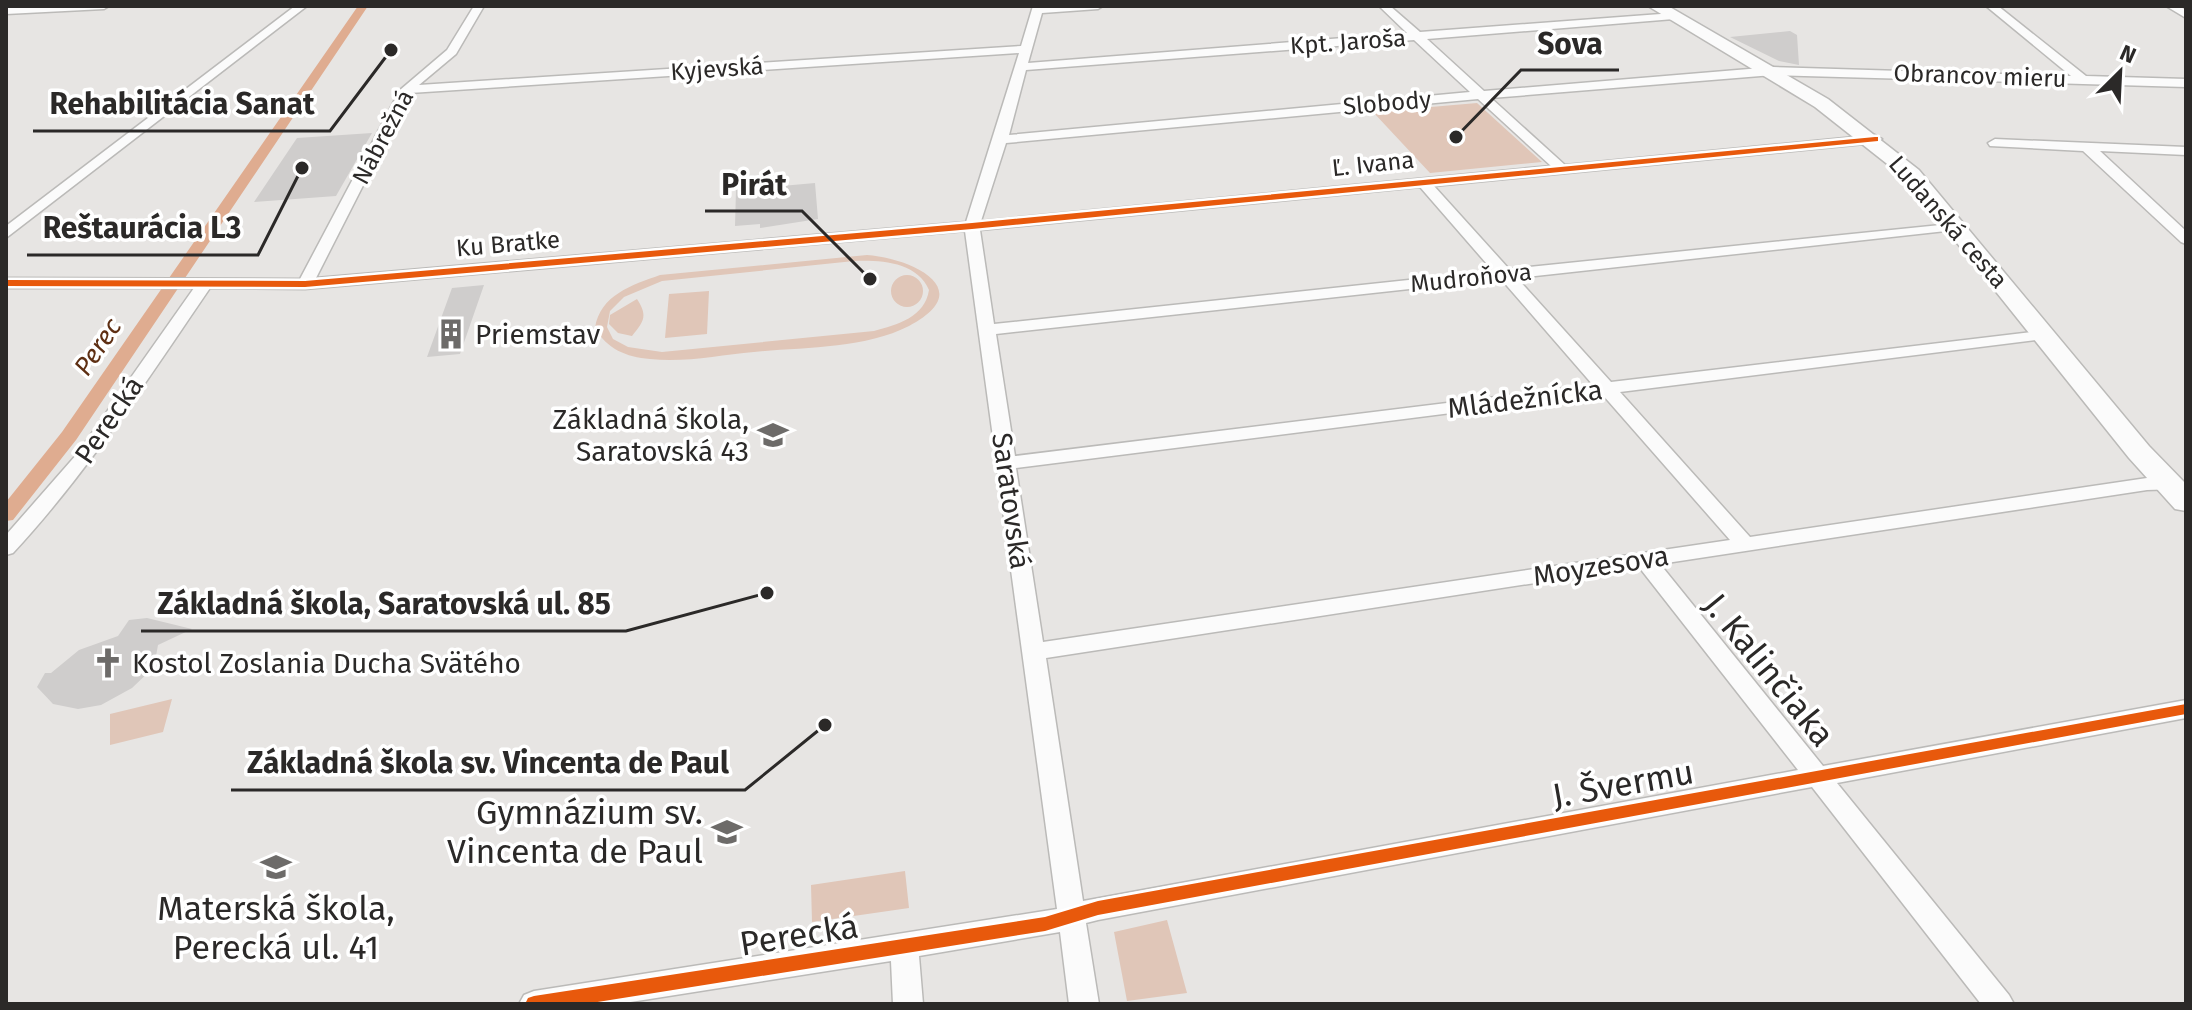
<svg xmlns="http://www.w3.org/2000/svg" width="2192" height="1010" viewBox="0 0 2192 1010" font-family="'Fira Sans',sans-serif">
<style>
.green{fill:#e0c6b8;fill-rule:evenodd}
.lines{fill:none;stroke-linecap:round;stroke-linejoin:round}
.canal{fill:#dfac90;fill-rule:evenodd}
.building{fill:#cfcdcc}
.street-casing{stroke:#bbbab8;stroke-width:3}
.secondary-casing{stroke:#bbbab8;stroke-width:3}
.street{fill:#fbfbfb;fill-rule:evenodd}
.secondary{fill:#fbfbfb;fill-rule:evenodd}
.cycleway-casing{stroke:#fff;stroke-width:5}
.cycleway{fill:#e8590c;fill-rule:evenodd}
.labels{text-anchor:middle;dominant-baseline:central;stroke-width:7;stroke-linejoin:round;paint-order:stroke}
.far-street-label{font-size:24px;fill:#2b2928;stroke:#fff}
.far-water-label{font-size:26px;font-style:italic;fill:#5e2f13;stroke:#fff}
.poi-label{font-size:28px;fill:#2b2928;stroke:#fff;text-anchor:start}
.street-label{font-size:28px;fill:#2b2928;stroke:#fff}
.near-street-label{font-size:34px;fill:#2b2928;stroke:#fff}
.near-poi-label{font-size:34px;fill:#2b2928;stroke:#fff;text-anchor:end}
.leader{fill:none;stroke:#2b2928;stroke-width:3}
.callout-dot{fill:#2b2928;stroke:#fff;stroke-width:3}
.callout-label{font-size:30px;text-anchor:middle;font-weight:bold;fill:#2b2928;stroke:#fff;stroke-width:7;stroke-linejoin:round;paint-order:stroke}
</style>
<rect width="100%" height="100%" fill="#e7e5e3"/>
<path class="green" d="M1477,103L1542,162L1430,173L1373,112Z
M867,255C910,258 980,289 909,326C864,349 803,347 754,352C720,355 684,363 650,359C626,357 607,349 595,328C600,295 632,285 660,275ZM854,261C881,260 917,262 929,290C925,317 897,325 874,331L662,352L628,347L613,339L607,327L610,311L624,297L662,281Z
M891 291a16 16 0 1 1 32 0a16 16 0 1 1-32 0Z
M709,291L707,334L665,338L669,294Z
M637,299C648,316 644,321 632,336L618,333L609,324L610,315Z
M172,699L163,732L110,745V714Z
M905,871L909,908L812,922L811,885Z
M1167,920L1187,993L1127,1001L1114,932Z"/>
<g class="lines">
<path class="canal" d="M358,6H368L76,440L13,520L6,521V502L62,432Z"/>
</g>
<path class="building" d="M1790,31L1797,35L1799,65L1779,61L1730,37Z
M372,133L336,196L254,202L297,138Z
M815,183L818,219L760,228V224L735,226L736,190Z
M484,285L460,354L427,357L452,288Z
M147,618L192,629L158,645L154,667L132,688L101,705L78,709L53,704L37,687L45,673H51L79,650L118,636L129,620Z"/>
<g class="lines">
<g class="street-casing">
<path id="street" d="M109,6L104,9L6,14V8Z
M295,6H307L6,238V226Z
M474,6H484L456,54L419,85L1021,46L1033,6H1103L1098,9L1042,13L1028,63L1407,33L1379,6H1390L1420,32L1674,13L1680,16L1674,19L1427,39L1484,91L1773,67L2071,76L1986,6H1998L2086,76L2186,79V87L1773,75L1491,98L1565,165L1875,135L1882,139L1875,143L1434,186L1509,269L1960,223V229L1955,230L1517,278L1611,382L2049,330V338L2043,339L1620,392L1750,537L2147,478L2177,481L2180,485L2177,489L2147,490L1660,564L1823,766L2186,700V718L1837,783L2009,995L2014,1004H1981L1812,787L1098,920L1086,923L1099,1004H1069L1060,932L919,956L923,1004H893L891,961L618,1004H519L524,995L534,991L1057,909L965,231L305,289L210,288C147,380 88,472 13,553L6,555V535L77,454L194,288H6V278L300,279L400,90L447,50ZM1414,40L1470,92L1009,135L1026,70ZM1019,53L966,222L316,278L410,93ZM1478,99L1551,166L981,221L1006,143ZM1420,187L1493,271L994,324L980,230ZM1501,279L1593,385L1015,456L996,334ZM1602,394L1730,540L1043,642L1016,468ZM1639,567L1798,770L1083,901L1046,658Z
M2166,6H2179L2186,10V18Z
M1995,139L2186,147V155L2100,151L2186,231V244L2181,242L2083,151L1990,146L1988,143Z"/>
</g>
<g class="secondary-casing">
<path id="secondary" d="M1648,6H1668L1828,99L1919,170L2149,446L2186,484V511L2175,509L2129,458L1905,178L1815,107Z"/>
</g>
<use href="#street" class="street"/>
<use href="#secondary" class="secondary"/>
<g class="cycleway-casing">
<path id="cycleway" d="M1875,137H1878V141L972,229L305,287L6,286V280L305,281L972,223Z
M2186,704V714L1098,915L1045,931L585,1004H525L528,998L534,996L1045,917L1098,901Z"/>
</g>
<use href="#cycleway" class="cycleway"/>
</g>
<defs>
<g id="building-bare" transform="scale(2.4)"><path d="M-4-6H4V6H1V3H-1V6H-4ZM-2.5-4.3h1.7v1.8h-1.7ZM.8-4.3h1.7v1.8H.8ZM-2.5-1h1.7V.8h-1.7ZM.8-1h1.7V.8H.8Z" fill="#6d6b69" stroke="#fff" stroke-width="2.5" paint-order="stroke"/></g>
<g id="school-bare" transform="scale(2.4)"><path d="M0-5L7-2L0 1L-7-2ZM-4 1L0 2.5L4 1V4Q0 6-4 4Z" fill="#6d6b69" stroke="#fff" stroke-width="2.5" paint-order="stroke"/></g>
<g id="church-bare" transform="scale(2.4)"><path d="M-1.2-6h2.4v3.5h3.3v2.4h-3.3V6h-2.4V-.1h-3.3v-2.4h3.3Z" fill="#6d6b69" stroke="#fff" stroke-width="2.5" paint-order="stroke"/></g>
</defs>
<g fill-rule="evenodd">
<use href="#building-bare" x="451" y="334"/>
<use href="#school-bare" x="773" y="435"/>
<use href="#church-bare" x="108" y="663"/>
<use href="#school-bare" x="727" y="832"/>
<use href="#school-bare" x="276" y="867"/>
</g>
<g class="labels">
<g class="far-street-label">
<text transform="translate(1348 42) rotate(-4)">Kpt. Jaroša</text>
<text transform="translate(717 69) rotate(-4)">Kyjevská</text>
<text transform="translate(1980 76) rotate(2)">Obrancov mieru</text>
<text transform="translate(1387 103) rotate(-5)">Slobody</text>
<text transform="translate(383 137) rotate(-62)">Nábrežná</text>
<text transform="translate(1373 164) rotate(-6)">Ľ. Ivana</text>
<text transform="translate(1948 222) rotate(49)">Ludanská cesta</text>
<text transform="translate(508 244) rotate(-5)">Ku Bratke</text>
<text transform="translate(1471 278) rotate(-6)">Mudroňova</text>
</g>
<g class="far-water-label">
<text transform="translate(98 347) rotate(-56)">Perec</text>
</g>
<g class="poi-label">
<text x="475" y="334">Priemstav</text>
<text x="749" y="419" text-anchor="end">Základná škola,<tspan x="749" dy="32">Saratovská 43</tspan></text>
<text x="132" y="663">Kostol Zoslania Ducha Svätého</text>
</g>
<g class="street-label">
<text transform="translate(1525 399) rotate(-7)">Mládežnícka</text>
<text transform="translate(109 420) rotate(-56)">Perecká</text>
<text transform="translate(1011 501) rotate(82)">Saratovská</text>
<text transform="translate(1601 566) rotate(-9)">Moyzesova</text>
</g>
<g class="near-street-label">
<text transform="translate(1769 670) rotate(51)">J. Kalinčiaka</text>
<text transform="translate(1623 784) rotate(-10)">J. Švermu</text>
<text transform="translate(799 935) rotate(-9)">Perecká</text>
</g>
<g class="near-poi-label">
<text x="703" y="812">Gymnázium sv.<tspan x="703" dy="39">Vincenta de Paul</tspan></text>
<text x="276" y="908" text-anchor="middle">Materská škola,<tspan x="276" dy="39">Perecká ul. 41</tspan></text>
</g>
</g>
<path class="leader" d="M1456 137L1521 70H1619M391 50L330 131H33M870 279L802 211H705M302 168L258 255H27M767 593L626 631H141M825 725L745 790H231"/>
<g class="callout-dot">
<circle cx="1456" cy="137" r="8"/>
<circle cx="391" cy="50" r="8"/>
<circle cx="870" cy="279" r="8"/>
<circle cx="302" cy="168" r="8"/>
<circle cx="767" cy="593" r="8"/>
<circle cx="825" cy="725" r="8"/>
</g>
<g class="callout-label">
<text x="1570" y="54">Sova</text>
<text x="182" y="114">Rehabilitácia Sanat</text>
<text x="754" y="195">Pirát</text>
<text x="142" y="238">Reštaurácia L3</text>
<text x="384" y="614">Základná škola, Saratovská ul. 85</text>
<text x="488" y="773">Základná škola sv. Vincenta de Paul</text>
</g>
<rect width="2192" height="1010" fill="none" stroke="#2b2928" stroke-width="16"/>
<g transform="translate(2120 72) rotate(24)" stroke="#ffffff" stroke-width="6" paint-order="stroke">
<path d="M0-6L14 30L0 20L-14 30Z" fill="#2b2928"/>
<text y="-12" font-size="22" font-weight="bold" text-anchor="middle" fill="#2b2928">N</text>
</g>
</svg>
